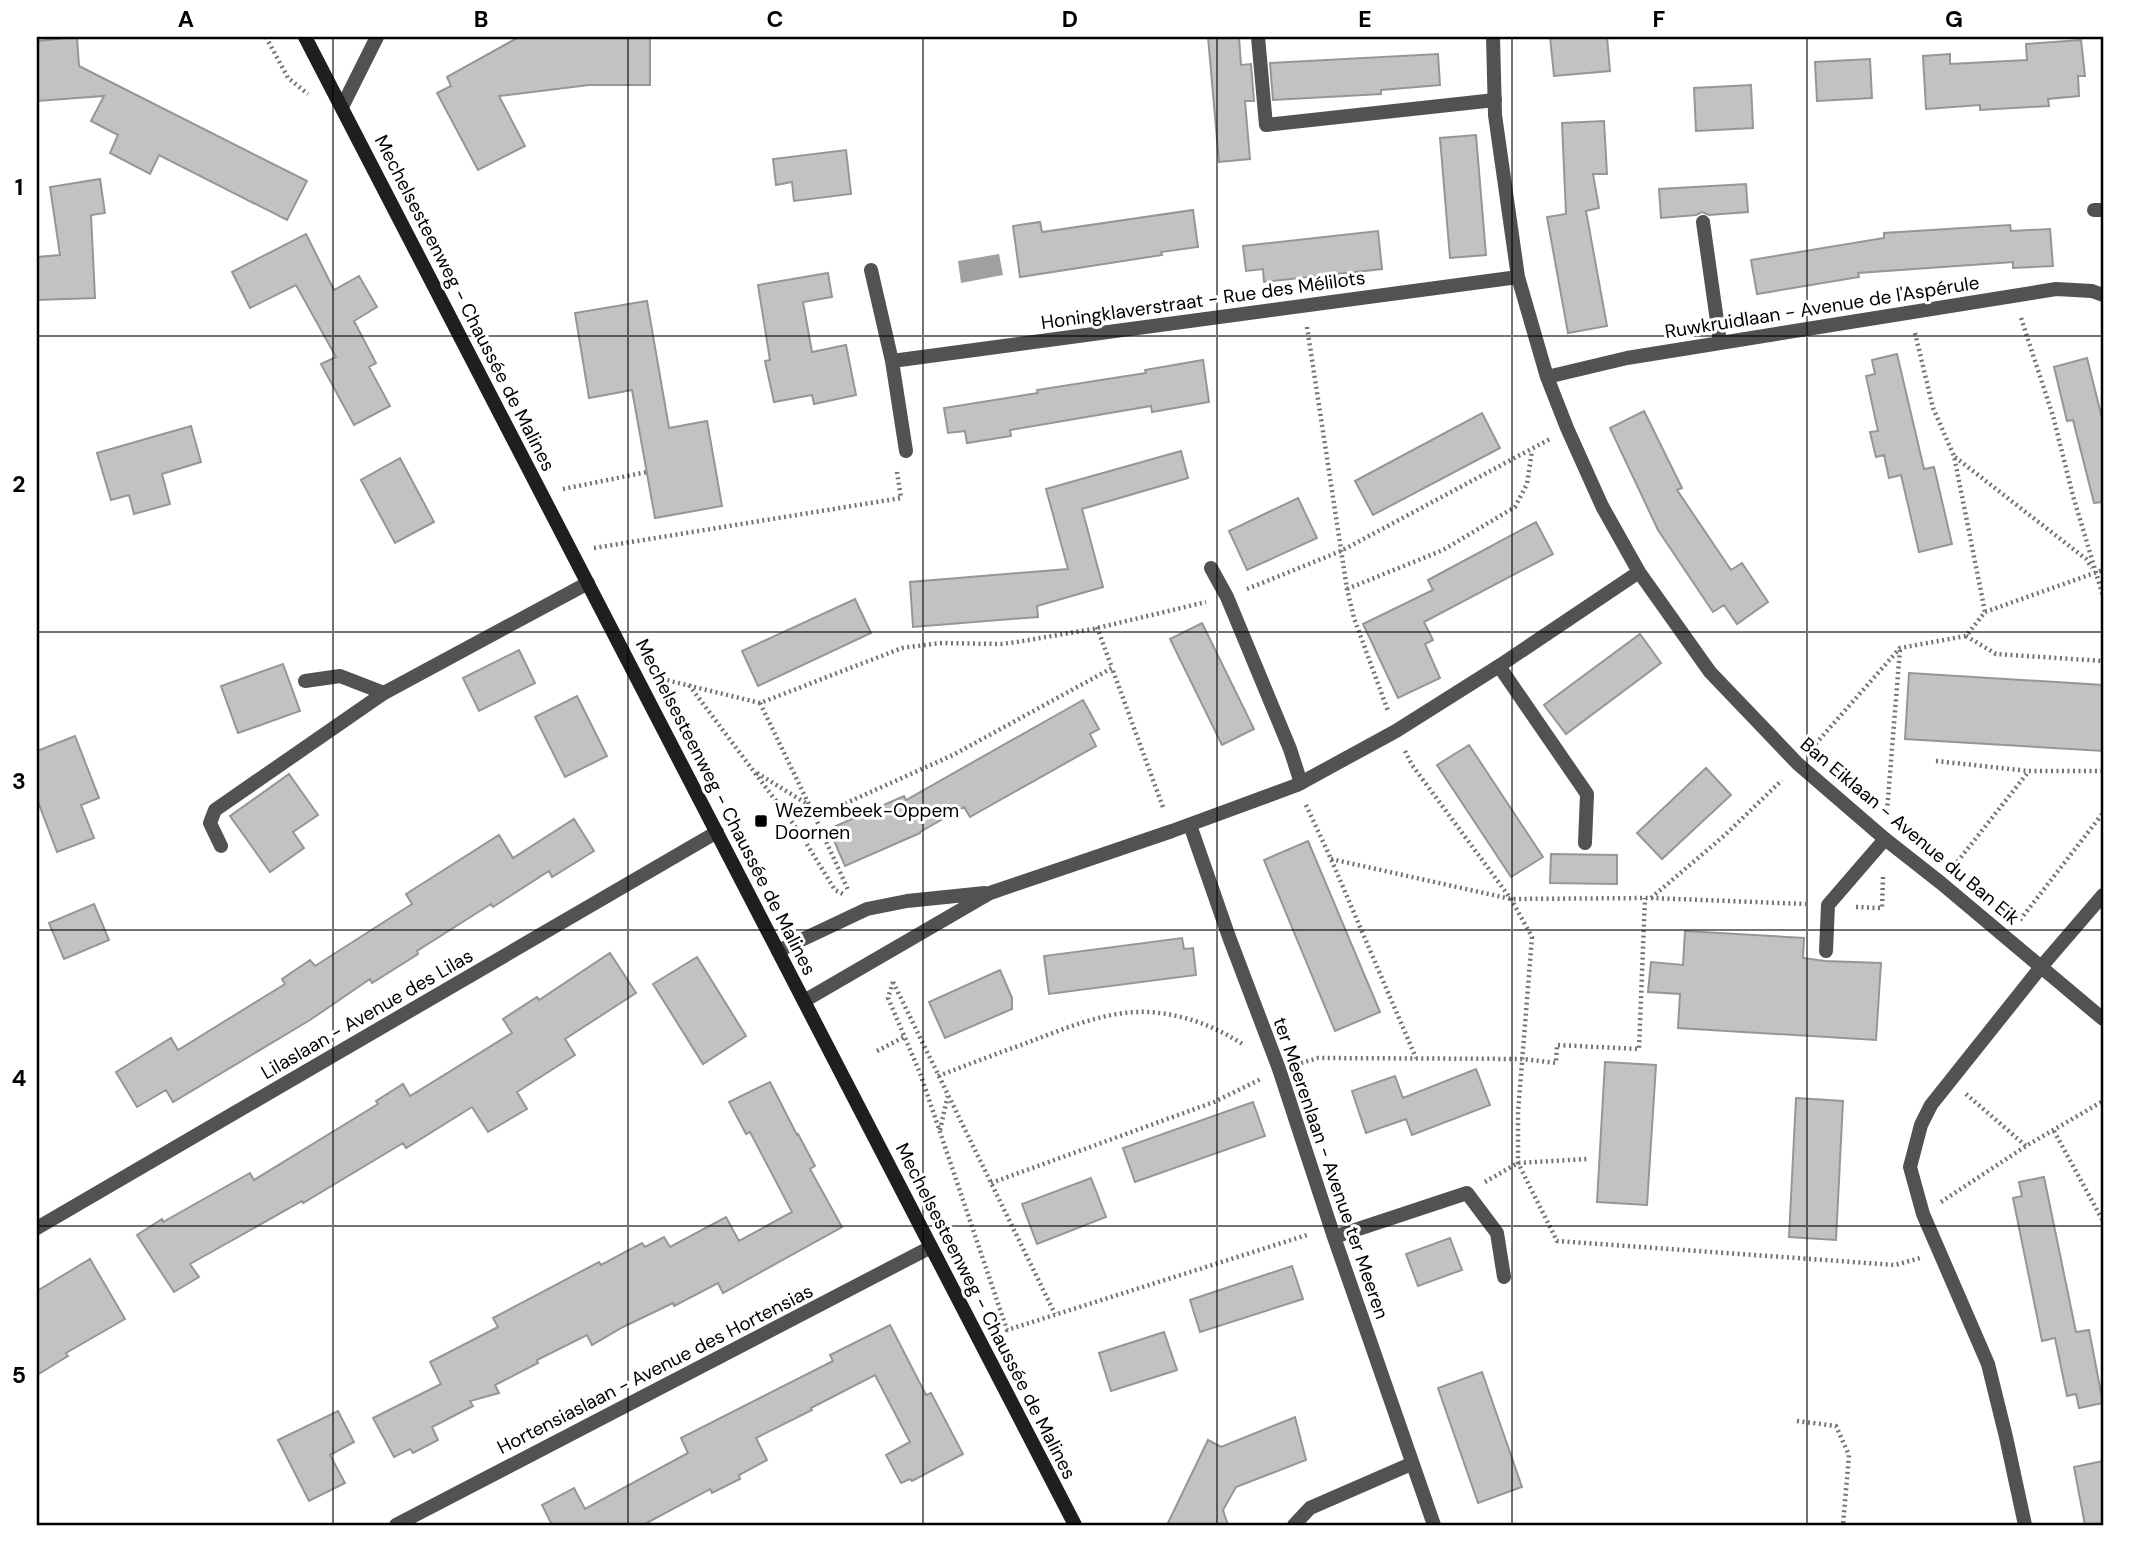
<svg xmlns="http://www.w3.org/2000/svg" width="2140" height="1562" viewBox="0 0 2140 1562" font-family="'DM Sans',sans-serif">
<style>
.water{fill:#a0a0a0}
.building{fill:#c2c2c2;stroke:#969696;stroke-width:2}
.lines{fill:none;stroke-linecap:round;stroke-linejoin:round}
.path{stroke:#747474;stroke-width:4.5;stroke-dasharray:2 3.5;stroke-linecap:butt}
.service{stroke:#525252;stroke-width:14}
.minor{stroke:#525252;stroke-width:14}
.secondary{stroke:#1f1f1f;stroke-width:14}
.grid{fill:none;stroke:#000;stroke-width:2;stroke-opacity:0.55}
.poi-dot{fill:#000;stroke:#fff;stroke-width:2.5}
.labels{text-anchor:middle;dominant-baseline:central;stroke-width:6;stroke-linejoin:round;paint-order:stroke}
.street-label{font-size:19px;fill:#000;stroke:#fff}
.poi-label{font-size:19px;fill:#000;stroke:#fff;text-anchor:start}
.neatline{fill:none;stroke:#000;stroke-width:2.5}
.grid-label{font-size:23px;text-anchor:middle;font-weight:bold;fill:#000}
</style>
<rect width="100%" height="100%" fill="#fff"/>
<path class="water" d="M999,254L1003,275L961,283L958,261Z"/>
<path class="building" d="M77,37L79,66L307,181L287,220L159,155L150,174L110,153L118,135L91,121L104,96L38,101L37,41Z
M519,37H650V85H589L499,96L525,146L478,170L437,93L451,86L447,77Z
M1208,37H1239L1241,65L1251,64L1254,101H1245L1250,159L1219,162Z
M1550,37H1607L1610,71L1554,76Z
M2081,40L2085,76H2078L2079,96L2048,99L2049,106L1980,110V105L1926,109L1923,56L1950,54V64L2027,60L2026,44Z
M1438,54L1440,85L1381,90V94L1273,100L1270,63Z
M1870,59L1872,98L1817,101L1815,62Z
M1751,85L1753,128L1696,131L1694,88Z
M1604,121L1607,174H1593L1599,208L1586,211L1607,326L1568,333L1547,217L1566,214L1562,123Z
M1476,135L1486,255L1450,258L1440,138Z
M846,150L851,194L794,201L792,182L776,185L773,159Z
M100,179L105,213L91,215L95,298L37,300V257L60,255L50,187Z
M1746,184L1748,212L1709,215L1702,212L1696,215L1661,218L1659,189Z
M1193,210L1198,247L1161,252L1162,255L1020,277L1013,226L1040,222L1042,232Z
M2010,225L2011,231L2050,229L2053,266L2013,268V262L1858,273L1859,277L1757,294L1751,260L1884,238V233Z
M1378,231L1382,269L1264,282L1263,269L1246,271L1243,246Z
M306,234L334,290L359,276L377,307L354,321L376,363L369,367L390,406L354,425L321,364L336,357L296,285L250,308L232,272Z
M828,273L832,297L803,302L812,352L846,345L856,395L814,404L812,395L774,402L765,361L770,360L758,285Z
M647,301L669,428L707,421L722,506L655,518L632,390L589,398L575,313Z
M1897,354L1924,469L1934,467L1952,544L1919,552L1901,475L1889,478L1884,455L1876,457L1870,432L1878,431L1866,376L1875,374L1872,360Z
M2087,358L2103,422V502L2094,503L2073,420L2067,421L2054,367Z
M1203,360L1209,402L1152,412L1151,406L1010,430L1011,436L967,443L965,431L948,433L944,408L1038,393L1037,390L1146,373L1145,370Z
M1644,411L1682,488L1677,490L1731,570L1742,563L1768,602L1737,624L1724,605L1713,612L1658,530L1610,428Z
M1482,413L1500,448L1373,515L1355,481Z
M191,426L201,462L162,474L170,504L134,514L129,495L111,500L97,453Z
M1181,451L1188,478L1082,509L1103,587L1037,606L1038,617L913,627L910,582L1068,569L1046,489Z
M400,458L434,522L395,543L361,480Z
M1298,498L1317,538L1247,570L1229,531Z
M1536,522L1553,554L1424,622L1433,640L1425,644L1440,678L1398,698L1363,624L1433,590L1428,580Z
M855,599L871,633L758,686L742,651Z
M1202,623L1254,729L1222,745L1170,639Z
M1640,634L1661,663L1566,734L1544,705Z
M519,650L535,683L479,711L463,678Z
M283,664L300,711L238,733L221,686Z
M1909,673L2103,685V751L1905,739Z
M577,696L607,756L565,777L535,717Z
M1083,700L1099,729L1090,734L1096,746L970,817L964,807L920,832V833L845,866L829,829L904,796L906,800Z
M75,736L99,798L81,805L94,838L57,852L37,799V751Z
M1469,745L1543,857L1511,877L1437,765Z
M1706,768L1731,795L1662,859L1637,833Z
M289,774L318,815L293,832L304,848L270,872L230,816Z
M574,819L594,851L552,877L549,871L493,907L491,904L417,951L418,954L372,983L370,979L310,1020L173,1102L166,1090L137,1107L116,1072L171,1038L178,1050L285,984L282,979L310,960L315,966L412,904L406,894L499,835L513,858Z
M1308,841L1380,1012L1335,1031L1264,860Z
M1551,854L1617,855V884L1550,883Z
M94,904L109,940L64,959L49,923Z
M1685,931L1804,938L1803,958L1825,961L1881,963L1876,1040L1678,1028L1680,994L1648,992L1651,962L1683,965Z
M1182,938L1184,949L1193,948L1196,975L1049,994L1044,956Z
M610,953L636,993L565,1039L575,1055L517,1092L527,1109L488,1132L472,1107L406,1148L403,1143L303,1203L302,1201L190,1264L199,1277L174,1292L137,1235L162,1219L163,1222L250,1173L254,1180L378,1104L376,1101L403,1084L410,1096L512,1033L503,1019L537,997L539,1000Z
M697,957L746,1036L703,1064L653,984Z
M1000,970L1012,998V1009L945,1038L929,1002Z
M1605,1062L1656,1065L1647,1205L1597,1202Z
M1476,1069L1490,1105L1412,1135L1406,1119L1366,1133L1352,1091L1395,1076L1403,1098Z
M770,1082L797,1135L798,1134L815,1166L810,1169L842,1227L723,1293L718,1283L674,1306L673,1303L623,1327L592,1345L587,1335L537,1360L538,1363L495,1385L499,1393L470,1401L473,1406L432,1427L438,1440L413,1453L410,1449L394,1457L373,1418L441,1384L430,1362L498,1327L493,1318L599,1262L601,1265L642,1243L645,1247L664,1237L670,1247L726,1217L739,1241L792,1212L750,1132L746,1134L729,1102Z
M1796,1098L1843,1101L1836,1240L1789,1237Z
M1253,1102L1265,1136L1135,1182L1123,1148Z
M2044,1177L2076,1332L2089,1330L2103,1403L2079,1408L2076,1394L2067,1396L2055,1338L2042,1341L2013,1198L2022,1196L2019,1182Z
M1091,1178L1106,1217L1037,1244L1022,1204Z
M1450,1238L1462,1270L1418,1286L1406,1254Z
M90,1259L125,1319L66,1353L68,1356L37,1375V1291Z
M1292,1266L1303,1299L1200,1332L1190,1300Z
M890,1325L926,1395L931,1393L963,1454L912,1481L910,1479L901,1483L886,1455L910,1442L875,1375L811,1408L812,1410L756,1438L767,1460L739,1475L740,1479L712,1493L710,1489L643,1525H552L542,1505L574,1488L585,1509L688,1453L681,1438L833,1361L830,1355Z
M1164,1332L1177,1370L1111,1391L1099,1353Z
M1482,1372L1522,1487L1478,1503L1438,1388Z
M338,1411L354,1442L330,1455L345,1483L309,1501L278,1440Z
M1295,1417L1306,1460L1236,1487L1223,1510L1228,1525H1167L1208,1440L1221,1447Z
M2103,1461V1525H2085L2074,1467Z"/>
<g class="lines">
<path class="path" d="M266,37L288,78L308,94
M2021,318L2053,416L2073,496L2103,596
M1307,327L1347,589L1354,618L1388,711
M1915,333L1933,408L1954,456L1985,612
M1955,457L2086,559L2092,568
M563,489L647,472
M594,548L901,498L897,472
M1247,589L1341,551L1550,439
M1347,589L1443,550L1515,507L1527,484L1532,451
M1097,627L1112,668
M1966,636L1996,654L2103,661
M662,679L760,703L902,648L940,643L1001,644L1017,642L1093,629L1206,602
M689,685L800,833L835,890L843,894
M760,703L815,817L849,892
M1812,748L1900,648L1966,636L1985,612L2103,570
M1405,751L1412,765L1511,899L1532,937L1518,1112V1163L1557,1241L1895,1265L1920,1258
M1936,761L2029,771H2103
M757,773L809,805
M1306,805L1331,859L1416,1058
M1887,811L1900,649
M815,817L953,755L1112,668L1164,810
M1331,859L1511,899L1651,898L1725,835L1782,780
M1954,866L2029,771
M1651,898L1806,904
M1856,907L1882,908L1883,876
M2020,920L2103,813
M893,982L888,998L920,1073L1007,1330L1310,1234
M893,982L1055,1314
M877,1051L904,1037
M1301,1063L1318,1058L1524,1059L1556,1063L1557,1045L1639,1049L1645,898
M938,1076C969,1064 999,1053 1029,1042C1066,1028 1108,1010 1148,1012C1183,1014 1215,1026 1244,1045
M1966,1094L2026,1146
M940,1130L948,1095
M2054,1131L2103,1221
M1485,1182L1518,1163L1587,1159
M991,1183L1214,1102L1261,1079
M1941,1202L2026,1146L2103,1101
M1797,1421L1836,1426L1849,1455L1843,1525"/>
<path class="service" d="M1258,37L1266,125L1495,100
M1211,568L1227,597L1290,749L1301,783
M1499,666L1587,794L1585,843
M305,681L340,676L384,693
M221,846L210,823L215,810L384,693L588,583
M1826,951L1828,905L1885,839
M1294,1525L1310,1508L1411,1464"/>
<path class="minor" d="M1493,37L1495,115L1518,277L1547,377L1567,428L1602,506L1639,572L1710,672L1798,764L1885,839L1941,883L2103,1019
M342,107L377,37
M2094,210H2103
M1703,222L1720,342
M871,270L892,361L906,451
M892,361L1518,277
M1547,377L1627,358L2056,289L2092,291L2103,295
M1190,825L1229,937L1279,1069L1334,1237L1434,1525
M778,951L867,909L907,901L985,893
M804,1001L990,893L1172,831L1297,785L1396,731L1499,666L1639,572
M37,1228L717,832
M1334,1237L1467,1193L1497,1233L1504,1277
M396,1525L931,1247
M2025,1525L2006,1437L1988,1364L1923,1214L1910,1167L1921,1125L1931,1105L2041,967L2103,895"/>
<path class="secondary" d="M305,37L1075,1525"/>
</g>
<path class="grid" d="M333,37V1525M628,37V1525M923,37V1525M1217,37V1525M1512,37V1525M1807,37V1525M37,336H2103M37,632H2103M37,930H2103M37,1226H2103"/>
<rect class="poi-dot" x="754" y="814" width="14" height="14" rx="3.5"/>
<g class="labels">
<g class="street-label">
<text transform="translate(1203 300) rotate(-8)">Honingklaverstraat - Rue des Mélilots</text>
<text transform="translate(465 303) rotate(63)">Mechelsesteenweg - Chaussée de Malines</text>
<text transform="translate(1822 307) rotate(-9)">Ruwkruidlaan - Avenue de l'Aspérule</text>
<text transform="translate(726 807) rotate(63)">Mechelsesteenweg - Chaussée de Malines</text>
<text transform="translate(1910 831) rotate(40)">Ban Eiklaan - Avenue du Ban Eik</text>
<text transform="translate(367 1014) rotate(-30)">Lilaslaan - Avenue des Lilas</text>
<text transform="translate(1331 1168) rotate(71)">ter Meerenlaan - Avenue ter Meeren</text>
<text transform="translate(986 1311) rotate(63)">Mechelsesteenweg - Chaussée de Malines</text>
<text transform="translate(655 1369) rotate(-27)">Hortensiaslaan - Avenue des Hortensias</text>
</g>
<g class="poi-label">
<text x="775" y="810">Wezembeek-Oppem<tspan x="775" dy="22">Doornen</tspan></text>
</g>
</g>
<rect width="2140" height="1562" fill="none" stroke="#ffffff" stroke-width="77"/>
<rect x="38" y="38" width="2064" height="1486" class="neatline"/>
<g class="grid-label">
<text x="186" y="27">A</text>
<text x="481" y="27">B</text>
<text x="775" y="27">C</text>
<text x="1070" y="27">D</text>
<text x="1365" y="27">E</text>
<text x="1659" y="27">F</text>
<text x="1954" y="27">G</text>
<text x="19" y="195">1</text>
<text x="19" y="492">2</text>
<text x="19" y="789">3</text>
<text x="19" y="1086">4</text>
<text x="19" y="1383">5</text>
</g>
</svg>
